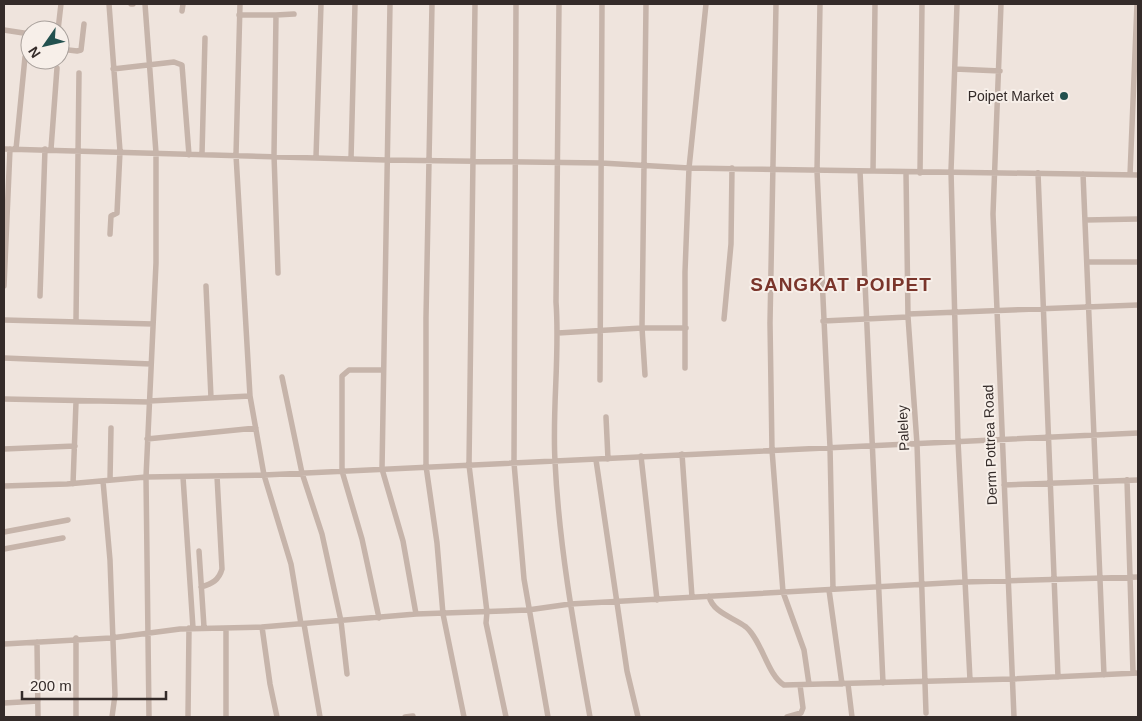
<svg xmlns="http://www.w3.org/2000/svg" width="1142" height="721" viewBox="0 0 1142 721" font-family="Helvetica,sans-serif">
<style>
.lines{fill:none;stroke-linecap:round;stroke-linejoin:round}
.minor{stroke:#c6b4aa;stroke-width:5.5}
.poi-dot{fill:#23514f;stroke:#f7efe9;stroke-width:2}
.labels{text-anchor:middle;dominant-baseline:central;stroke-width:4;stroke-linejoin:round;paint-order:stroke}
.poi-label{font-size:14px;fill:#342b29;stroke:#f7efe9;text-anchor:end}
.street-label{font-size:14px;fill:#342b29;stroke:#f7efe9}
.district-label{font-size:19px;font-weight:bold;letter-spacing:1px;fill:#7a352b;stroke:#f7efe9}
</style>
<rect width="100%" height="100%" fill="#efe4dd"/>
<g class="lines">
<path class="minor" d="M109,4L120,151L117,213L111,216L110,234
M131,4H133
M145,4L156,153V263L146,477L149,717
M240,4L236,155L250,396L264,475L291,564L301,624
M390,4L382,469L403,541L416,614
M432,4L426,318V466L437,543L443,614L464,717
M475,4L469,465L487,612L486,623L506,717
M516,4L514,463L524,579L548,717
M559,4L556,302C560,355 552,408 555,461C559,547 575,633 590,717
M776,4L770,323L772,450L783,592L804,650L809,684
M820,4L817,171L830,447L833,589
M957,4L951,171L958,441L970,680
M1001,4L993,214L1014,717
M182,11L183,4
M239,15H276L274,155L278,273
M276,15L294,14
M4,30L30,34
M58,30L61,4
M60,49L77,51L81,50L84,24
M113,69L174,62L182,65L189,155
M955,69L1000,71
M4,149L386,160L601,163L689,168L1138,175
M16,149L25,57
M51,149L57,68
M202,154L205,38
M316,157L321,4
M351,159L355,4
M860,171L883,683
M873,171L875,4
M906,172L908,317L917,444L926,713
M920,173L922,4
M1038,173L1058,677
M1083,174L1104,675
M1130,175L1137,4
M1085,220L1138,219
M1087,262H1138
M4,286L10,149
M206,286L211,398
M40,296L45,149
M908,314L1138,305
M724,319L731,244L732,168
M4,320L153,324
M76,321L79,73
M823,321L908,317
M558,333L642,328H686
M4,358L151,364
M685,368V272L689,168L706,4
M645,375L642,328L646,4
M282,377L302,473L322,534L341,621L347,674
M600,380L602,4
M4,399L149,402
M149,401L250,396
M606,417L608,459
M147,439L256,428
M4,449L75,446
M682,454L692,597
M641,456L657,600
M596,460L627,671L638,717
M183,477L193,628
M110,480L111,428
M1127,480L1133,673
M103,481L110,560L115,695L112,717
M73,484L76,402
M1004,485L1138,480
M4,486L67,484L146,477L264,475L1138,433
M4,532L68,520
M4,549L63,538
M199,551L204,627
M201,587C212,584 219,580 222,569L217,476
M829,590L842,684
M709,596C713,613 733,617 746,627C762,641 768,676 784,685L1012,679L1138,673
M379,618L362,539L342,471V376L349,370H383
M304,624L320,717
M262,627L270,684L277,717
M37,642L38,717
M4,644L111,638L180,629L262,627L416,614L528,610L570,604L964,582L1138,577
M848,684L852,717
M4,703L38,701
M76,717V638
M188,717L189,628
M226,717V628
M405,717L413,716
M787,717L801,713L803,708L800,685"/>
</g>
<circle class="poi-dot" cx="1064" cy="96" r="5"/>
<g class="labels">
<g class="poi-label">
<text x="1054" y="96">Poipet Market</text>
</g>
<g class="street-label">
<text transform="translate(903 428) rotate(-93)">Paleley</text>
<text transform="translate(990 445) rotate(-92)">Derm Pottrea Road</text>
</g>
<g class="district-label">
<text x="841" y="284">SANGKAT POIPET</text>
</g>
</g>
<rect width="1142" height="721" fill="none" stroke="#342b29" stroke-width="10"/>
<g transform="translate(45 45) rotate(236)"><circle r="24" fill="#f7efe9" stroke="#a9a19c"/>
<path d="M0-4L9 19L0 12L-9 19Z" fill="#23514f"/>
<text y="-8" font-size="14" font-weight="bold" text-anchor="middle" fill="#342b29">N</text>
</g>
<path d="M22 691v8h144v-8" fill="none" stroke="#342b29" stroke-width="2.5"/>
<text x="30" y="691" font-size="15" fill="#342b29" stroke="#f7efe9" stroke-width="4" paint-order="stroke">200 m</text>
</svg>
